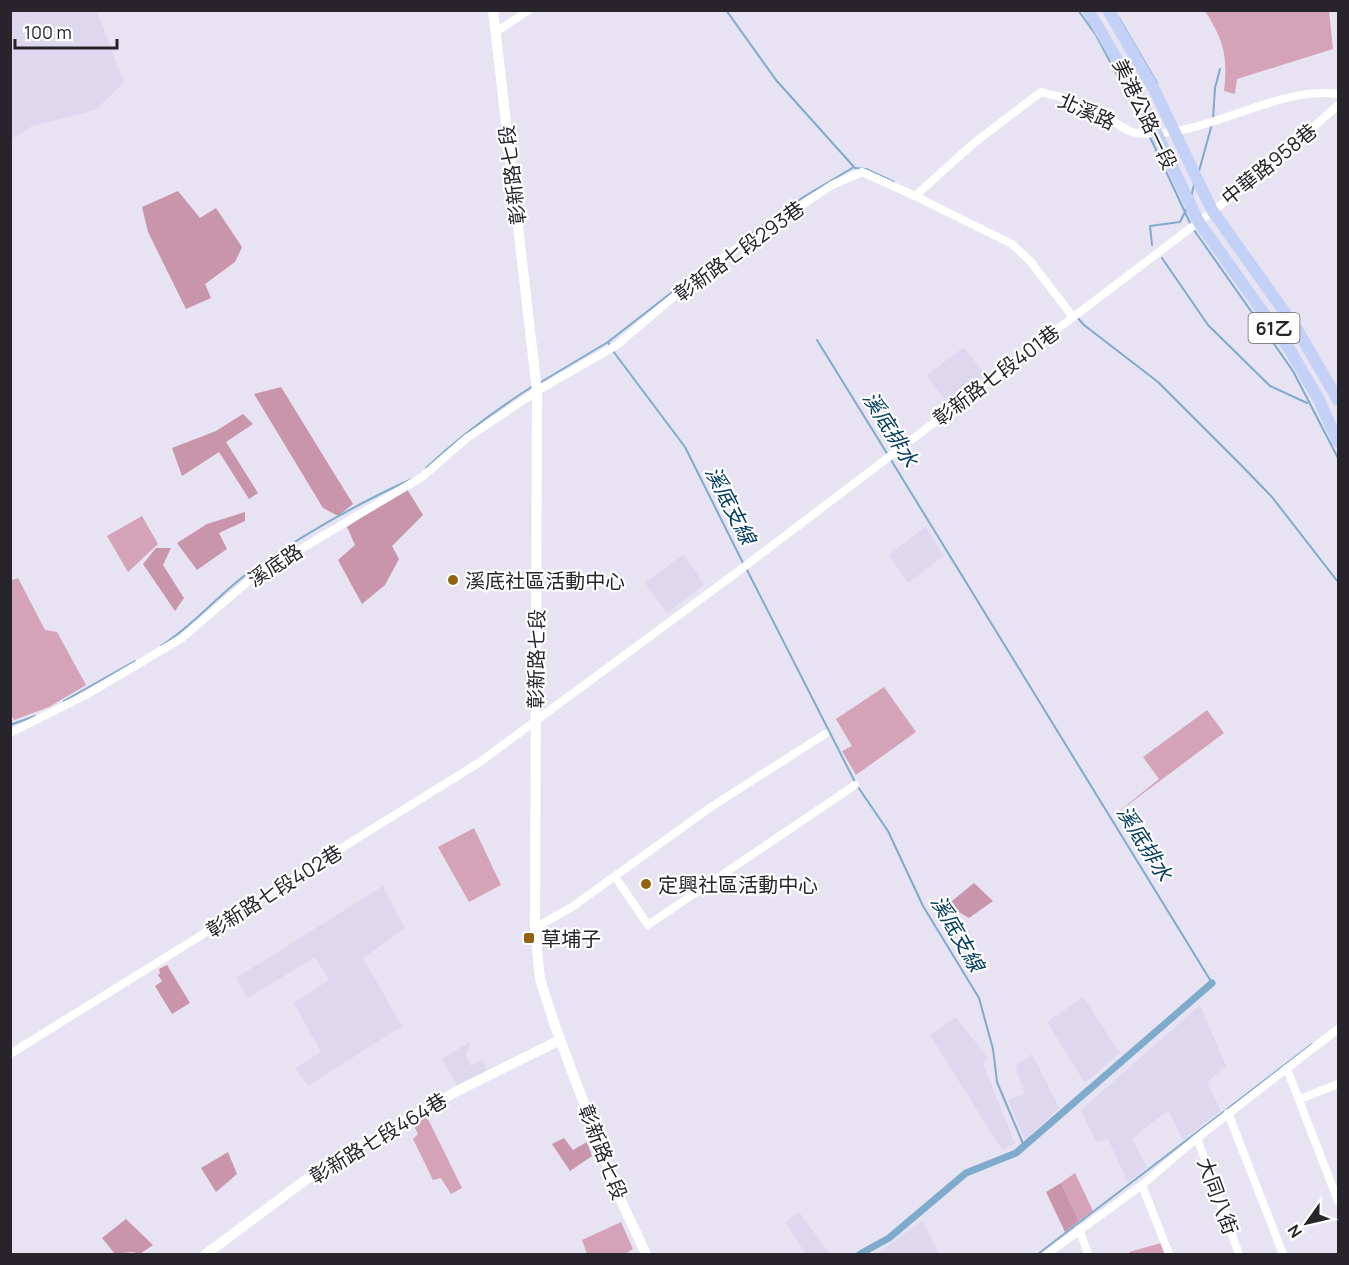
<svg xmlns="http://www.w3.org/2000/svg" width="1349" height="1265" viewBox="0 0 1349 1265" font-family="Manrope,'Noto Sans TC',sans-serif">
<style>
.built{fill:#ded8ef}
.green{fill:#d4a3b7}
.forest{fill:#c995aa}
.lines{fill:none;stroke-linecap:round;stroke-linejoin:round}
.stream{stroke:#7eaacc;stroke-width:2}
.canal{stroke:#7eaacc;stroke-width:7}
.street{stroke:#fff;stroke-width:8}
.secondary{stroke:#fff;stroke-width:10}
.primary{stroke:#c4d1f6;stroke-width:12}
.poi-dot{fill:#926410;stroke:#fff;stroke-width:2}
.labels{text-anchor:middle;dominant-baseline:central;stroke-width:4.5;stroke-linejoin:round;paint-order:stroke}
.shield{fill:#fff;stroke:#68666b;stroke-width:1.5}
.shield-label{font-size:18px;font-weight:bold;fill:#27252b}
.street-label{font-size:20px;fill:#27252b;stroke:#fff}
.poi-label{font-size:20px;fill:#27252b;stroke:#fff;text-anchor:start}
.water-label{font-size:21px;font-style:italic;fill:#073f61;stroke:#fff}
</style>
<rect width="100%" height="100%" fill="#e7e3f3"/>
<path class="built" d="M11,10L97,11L124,83L95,110L32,126L11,139Z
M964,347L985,375L946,402L927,375Z
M926,526L944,556L908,583L889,555Z
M684,554L704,585L667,613L645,583Z
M383,886L405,928L363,958L402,1026L308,1086L295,1068L321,1052L294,1003L329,980L315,957L248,998L236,978Z
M1083,997L1120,1053L1085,1083L1047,1022Z
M1200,1005L1226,1066L1207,1082L1221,1111L1183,1140L1168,1110L1132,1139L1147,1167L1128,1183L1108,1139L1096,1142L1081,1110Z
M956,1017L987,1057L983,1064L1015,1144L1002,1150L930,1035Z
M471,1041L469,1050L465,1053L471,1066L482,1060L488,1071L458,1088L442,1059Z
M1032,1054L1059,1108L1025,1140L1008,1100L1025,1094L1015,1066Z
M799,1212L830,1254H806L785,1222Z
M923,1220L939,1254H877Z"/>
<path class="green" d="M1205,11H1329L1333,49L1237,79L1235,94L1224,91C1228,56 1224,41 1205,11Z
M142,516L158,544L128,572L107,536Z
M18,578L45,630L57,632L86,685L49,707L14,720L10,713V581Z
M884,687L916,732L856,775L842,751L852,746L836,719Z
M1207,710L1224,733L1113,816L1159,779L1143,757Z
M474,828L501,885L469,902L438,847Z
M426,1115L462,1188L451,1194L441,1178L433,1180L413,1139L418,1134L412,1122Z
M1075,1173L1093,1211L1079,1221L1061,1183Z
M621,1222L633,1249L625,1254H587L582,1240Z
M1161,1243L1165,1254H1130L1129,1252Z"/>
<path class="forest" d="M178,191L200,218L216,208L242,247L235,262L205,284L211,298L186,309L148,232L142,207Z
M281,387L353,504L338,516L323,508L254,394Z
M243,414L253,424L226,442L258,493L249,499L219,452L182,476L172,448L216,431Z
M407,489L423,515L392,546L399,559L385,585L362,604L338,560L355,545L347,527L396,493Z
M245,512V521L219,533L227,549L197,570L177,543L207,524Z
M156,548H171L163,565L184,598L175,611L143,564Z
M974,883L993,901L969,918L947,905Z
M167,965L190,1003L172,1014L155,986L162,981L158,975L160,973L159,969Z
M564,1138L573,1150L587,1142L592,1156L570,1171L552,1144Z
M228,1152L237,1174L216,1192L201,1168Z
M1061,1183L1079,1221L1065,1232L1046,1192Z
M126,1219L153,1245L140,1254L132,1252L115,1254L102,1238Z"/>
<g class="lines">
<path class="stream" d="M726,10L776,80L854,167L805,196L738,243
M1078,10L1096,35L1146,130
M1119,18L1157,83
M1213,119L1215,88L1220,69
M1149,135L1191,225
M855,168L866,169L894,182
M1199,171L1212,124
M1191,197L1194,185
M1194,230L1293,371L1338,458
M1152,245L1150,226L1180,222L1187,208
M1162,258L1208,325L1270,386L1307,403
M1076,316L1084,325L1158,382L1241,465L1272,497L1338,582
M817,340L888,455
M610,346L608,342L685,282
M613,351L685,447L743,563
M541,382L608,342
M891,460L1212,983
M426,468C459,437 494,411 533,386
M746,568L855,782
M161,646C196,624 222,590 256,567C305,534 358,503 412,479
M64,701L135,661
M10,725L35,716
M858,787L888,831L923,906L979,998L993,1049L997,1082L1024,1146
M1038,1254L1312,1044"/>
<path class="canal" d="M860,1254L889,1238L966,1173L1016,1153L1212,983"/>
<path class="street" d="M496,32L529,10
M915,196L1012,244L1030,261L1073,317
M10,733L88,694L182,638L252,578L422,477L467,438L537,391L617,345L709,267L832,185L862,172L915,196L974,143L1041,92C1059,96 1080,103 1097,111C1110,116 1123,132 1137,133C1206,140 1274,85 1338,94
M616,878L648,925L855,785
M535,928L572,907L711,807L825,734
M10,1054L480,762L740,570L1263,173L1338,105
M1287,1069L1338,1201
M1300,1099L1338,1084
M1228,1113L1283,1254
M1197,1138L1239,1254
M1142,1185L1169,1254
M1079,1229L1088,1254
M1047,1254L1142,1185L1197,1138L1338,1029"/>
<path class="secondary" d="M493,10L537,391L535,928L540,979L554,1023L617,1192L646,1254
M206,1254L319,1170L457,1091L560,1040"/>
<path class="primary" d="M1088,10L1142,102L1198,221L1290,350L1319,400L1338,442
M1108,10L1154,89L1212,210L1298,331L1338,400"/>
</g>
<g class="poi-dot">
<circle cx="453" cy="580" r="6"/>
<circle cx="646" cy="884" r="6"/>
<rect x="523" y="932" width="12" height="12" rx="3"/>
</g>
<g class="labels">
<rect class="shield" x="1248.5" y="313" width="51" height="30" rx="4.5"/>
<g class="shield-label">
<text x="1274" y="328">61乙</text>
</g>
<g class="street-label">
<text transform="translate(1087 111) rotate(24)">北溪路</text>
<text transform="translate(1145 114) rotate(64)">美港公路一段</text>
<text transform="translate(1269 164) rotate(-39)">中華路958巷</text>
<text transform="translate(512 175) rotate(-97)">彰新路七段</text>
<text transform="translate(739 251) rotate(-36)">彰新路七段293巷</text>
<text transform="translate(996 375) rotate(-37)">彰新路七段401巷</text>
<text transform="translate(275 565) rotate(-33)">溪底路</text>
<text transform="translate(536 659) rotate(-89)">彰新路七段</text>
<text transform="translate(274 891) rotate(-32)">彰新路七段402巷</text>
<text transform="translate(378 1138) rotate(-31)">彰新路七段464巷</text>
<text transform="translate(603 1152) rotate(69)">彰新路七段</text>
<text transform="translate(1218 1196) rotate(70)">大同八街</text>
</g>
<g class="poi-label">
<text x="465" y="580">溪底社區活動中心</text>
<text x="658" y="884">定興社區活動中心</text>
<text x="541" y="938">草埔子</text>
</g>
<g class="water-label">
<text transform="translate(891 429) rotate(58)">溪底排水</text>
<text transform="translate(731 505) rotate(63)">溪底支線</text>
<text transform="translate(1145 843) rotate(58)">溪底排水</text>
<text transform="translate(958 933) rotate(60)">溪底支線</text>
</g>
</g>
<rect width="1349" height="1265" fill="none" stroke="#27252b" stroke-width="24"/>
<g transform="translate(1307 1223) rotate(236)" stroke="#ffffff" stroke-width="4.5" paint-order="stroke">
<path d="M0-4.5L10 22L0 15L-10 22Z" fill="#27252b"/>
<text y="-9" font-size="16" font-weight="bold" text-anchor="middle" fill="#27252b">N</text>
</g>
<path d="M15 39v9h102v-9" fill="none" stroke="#27252b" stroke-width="3"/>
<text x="24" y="39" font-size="18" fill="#27252b" stroke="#ffffff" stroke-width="4.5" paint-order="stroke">100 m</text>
</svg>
